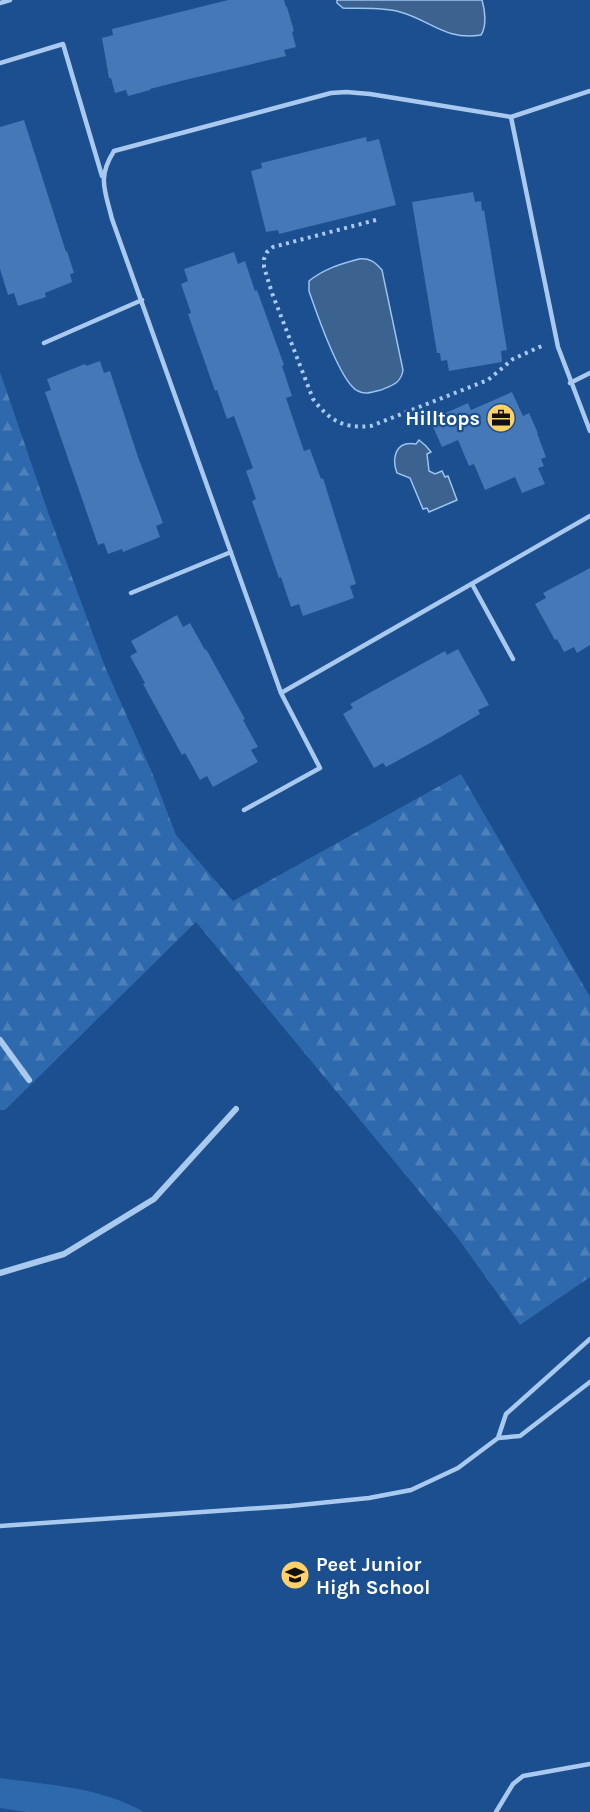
<svg xmlns="http://www.w3.org/2000/svg" width="590" height="1812" viewBox="0 0 590 1812" font-family="Karla,sans-serif">
<style>
.forest{fill:url(#forest-firs)}
.pitch{fill:#2e69ad}
.water{fill:#3c6290;stroke:#9cc4f0;stroke-width:1.5}
.building{fill:#4478b7}
.lines{fill:none;stroke-linecap:round;stroke-linejoin:round}
.path{stroke:#a9c9ee;stroke-width:4;stroke-dasharray:3 4.5;stroke-linecap:butt}
.service{stroke:#a9c9ee;stroke-width:4.5}
.minor{stroke:#a9c9ee;stroke-width:6}
.labels{text-anchor:middle;dominant-baseline:central;stroke-width:4.5;stroke-linejoin:round;paint-order:stroke}
.poi-label{font-size:20px;font-weight:bold;fill:#fff;stroke:#1b4f8f;text-anchor:end}
</style>
<defs>
<pattern id="forest-firs" width="22" height="20" patternUnits="userSpaceOnUse" patternTransform="scale(1.5)"><rect width="22" height="20" fill="#2e69ad"/><path d="M5 1l3.5 6h-7zM16 11l3.5 6h-7z" fill="#4d80b9"/></pattern>
</defs>
<rect width="100%" height="100%" fill="#1b4f8f"/>
<path class="forest" d="M0,372L49,515L105,667L153,775L176,835L233,901L461,774L590,997V1277L520,1325L457,1237L196,922L5,1110H0Z"/>
<path class="pitch" d="M0,1778C48,1785 101,1787 144,1812H26L0,1808Z"/>
<path class="water" d="M337,0H482C485,10 487,26 481,35C446,41 430,20 400,12C382,7 361,9 343,8L337,3Z
M359,259C370,258 375,262 382,270L403,370C401,383 393,385 381,390C373,392 365,395 358,391C340,383 316,311 309,291V281C324,269 340,264 359,259Z
M419,440L426,446L431,452L427,454L429,471L435,474L442,471L445,477L448,476L457,500L429,512L427,508L423,509L410,478L397,473C392,460 394,440 416,444Z"/>
<path class="building" d="M228,0H284L286,7H287L294,31L292,32L296,47L284,50L286,56L185,80L150,89V90L128,96L126,90L115,93L111,78H109L102,38L113,35L112,29Z
M24,120L66,252L67,251L74,273L70,274L72,282L45,293L46,297L18,306L14,293L8,295L0,269V127Z
M366,137L367,142L379,139L396,205L279,234L278,230L266,232L251,171L262,168L261,163Z
M473,192L475,202L481,201L482,211L484,210L507,350L501,351L502,362L449,371L447,360L441,361L440,353H437L412,202Z
M234,252L238,264L245,261L255,291L257,290L284,365L282,366L292,396L286,398L304,451L310,449L321,479L323,478L356,584L350,586L354,598L303,616L299,604L291,607L281,577L279,578L252,501L256,499L246,471L253,468L234,416L227,419L217,390L215,391L188,314L191,313L181,284L188,281L184,269Z
M100,361L104,373L110,371L138,457L163,523L156,526L160,537L123,552L122,549L108,554L104,543L98,545L45,392L51,390L47,379L85,364L86,366Z
M512,392L523,416L529,413L538,433H537L546,457L541,459L544,466L538,468L545,484L522,493L515,477L485,490L474,464L469,466L458,440L442,447L430,420L468,403L471,410Z
M590,568V645L577,653L574,647L564,652L557,639L555,640L535,604L546,598L543,593Z
M177,615L183,627L190,623L205,650L206,649L245,719L243,720L258,747L251,750L258,762L213,787L207,776L200,780L185,753L182,755L143,684L145,683L130,656L137,652L131,641Z
M458,649L489,705L478,710L480,714L432,742L386,767L383,763L374,768L343,714L353,708L350,704L389,682L445,651L447,655Z"/>
<g class="lines">
<path class="path" d="M376,220L273,247L267,252L264,259V267L272,293L313,399C329,420 343,429 371,426L488,380L513,359L544,345"/>
<path class="service" d="M0,3L10,0
M0,63L63,44L102,176
M511,117L558,347L590,431
M44,343L142,300
M570,383L590,373
M472,584L513,659
M131,593L231,552
M281,693L112,219C105,190 97,178 114,151L331,93L346,92L370,94L511,117L590,91
M244,810L320,768L281,693L590,516
M498,1438L506,1414L590,1339
M0,1526L290,1506L369,1498L411,1490L458,1468L498,1438L520,1436L590,1382
M496,1812L513,1784L523,1776L590,1764"/>
<path class="minor" d="M0,1040L29,1080
M0,1273L64,1254L154,1199L236,1109"/>
</g>
<defs>
<g id="office-disc" transform="scale(1.5)"><circle r="9.5" fill="#ffd166" stroke="#1b4f8f"/><path d="M-6-3h4V-5.5h4V-3h4V5H-6ZM-1-4.5V-3h2v-1.5ZM-6 0V1H6V0Z" fill="#111"/></g>
<g id="school-disc" transform="scale(1.5)"><circle r="9.5" fill="#ffd166" stroke="#1b4f8f"/><path d="M0-5L7-2L0 1L-7-2ZM-4 1L0 2.5L4 1V4Q0 6-4 4Z" fill="#111"/></g>
</defs>
<g fill-rule="evenodd">
<use href="#office-disc" x="501" y="418"/>
<use href="#school-disc" x="295" y="1575"/>
</g>
<g class="labels">
<g class="poi-label">
<text x="480" y="418">Hilltops</text>
<text x="316" y="1564" text-anchor="start">Peet Junior<tspan x="316" dy="23">High School</tspan></text>
</g>
</g>
</svg>
